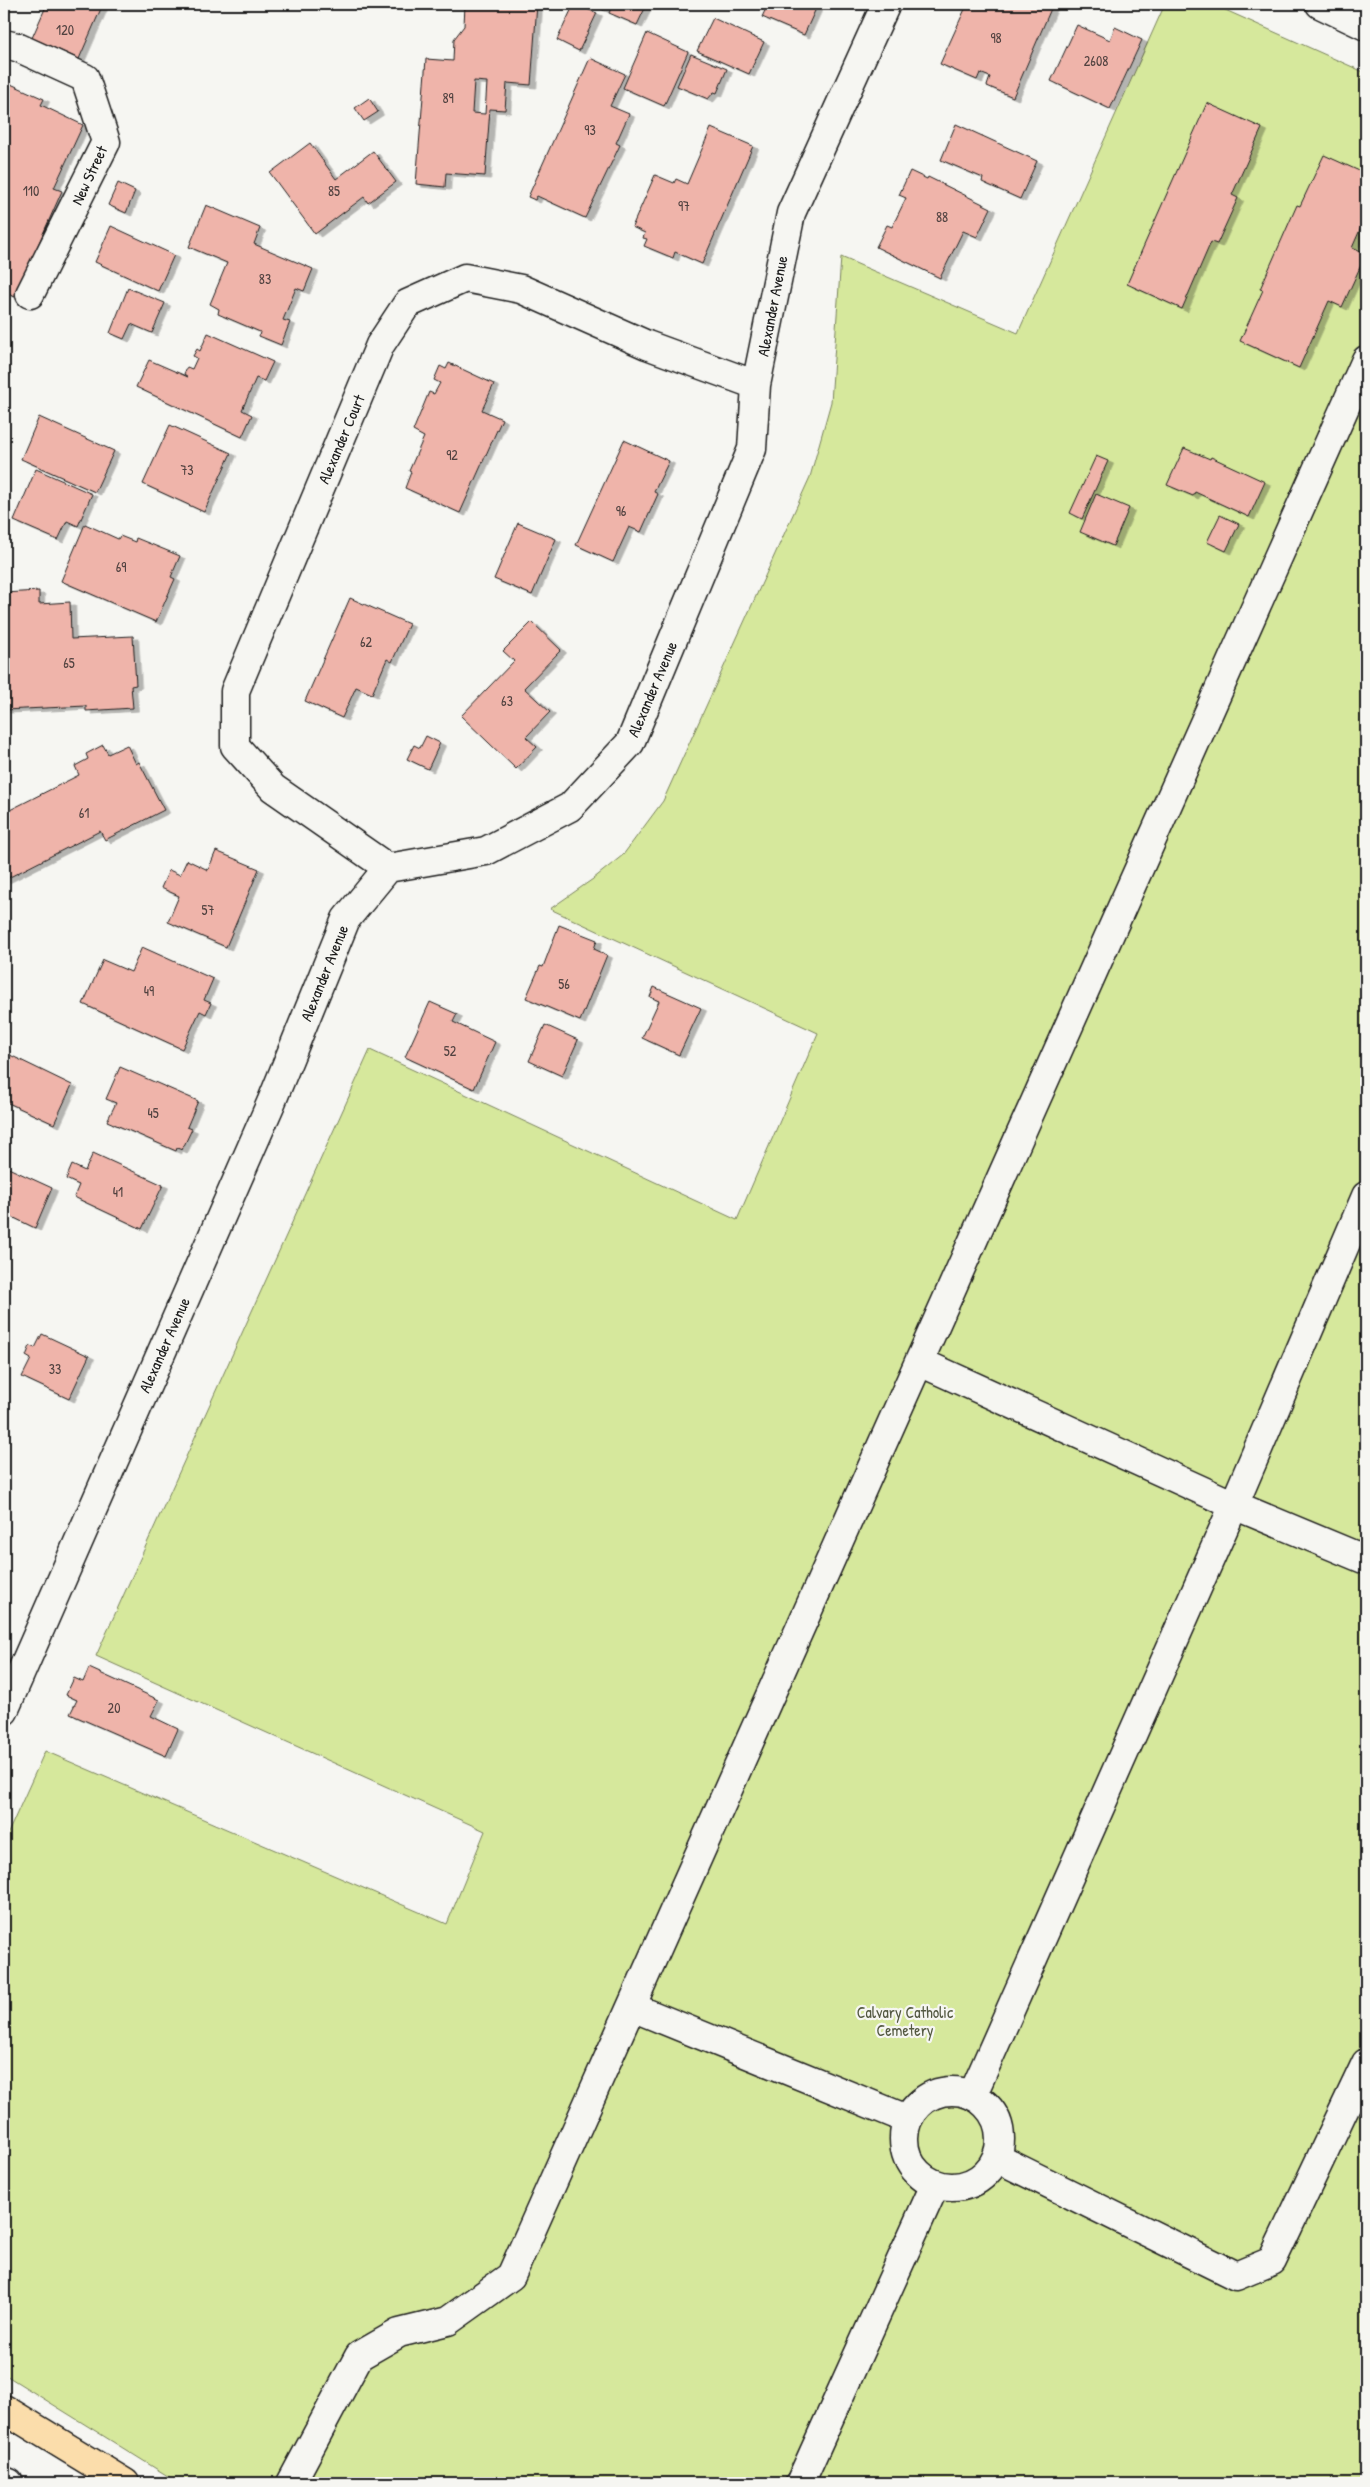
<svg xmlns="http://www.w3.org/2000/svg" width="1370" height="2487" viewBox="0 0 1370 2487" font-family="'Patrick Hand',sans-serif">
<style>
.green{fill:#d6e89c;stroke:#79825c}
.building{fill:#efb4aa;stroke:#1c1c1c;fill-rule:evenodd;filter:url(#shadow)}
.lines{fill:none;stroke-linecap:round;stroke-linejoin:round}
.minor-casing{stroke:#1c1c1c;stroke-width:31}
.major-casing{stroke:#1c1c1c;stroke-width:31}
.minor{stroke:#f6f6f2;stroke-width:28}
.major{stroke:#fbddab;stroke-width:28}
.labels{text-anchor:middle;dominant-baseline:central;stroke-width:4.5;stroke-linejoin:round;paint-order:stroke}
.number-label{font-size:14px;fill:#514240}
.street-label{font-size:16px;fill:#1c1c1c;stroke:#f6f6f2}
.park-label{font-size:16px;fill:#545942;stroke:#f6f6f2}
</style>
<defs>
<filter id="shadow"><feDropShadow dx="5.5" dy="3" stdDeviation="0" flood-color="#0004"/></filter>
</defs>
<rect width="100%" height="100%" fill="#f6f6f2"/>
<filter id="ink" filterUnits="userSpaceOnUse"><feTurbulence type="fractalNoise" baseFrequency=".02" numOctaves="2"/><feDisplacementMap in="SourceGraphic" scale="10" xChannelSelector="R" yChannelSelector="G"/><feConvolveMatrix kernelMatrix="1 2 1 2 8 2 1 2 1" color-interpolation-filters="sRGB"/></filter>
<g filter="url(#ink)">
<path class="green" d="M1165,4H1212L1366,73V2483H179L4,2374V1842L45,1751L447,1924L485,1831L96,1656L370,1050L737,1220L818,1033L550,909L593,879L623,855L663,801L810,477L831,402L841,257L1018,333Z"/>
<path class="building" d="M47,4H103L79,59L32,38Z
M465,4H537L531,85L507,83L505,110L490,109L485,176L446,173L445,187L416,184L426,59L453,61L454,39L464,26ZM474,81L487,82L485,114L472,113Z
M574,4L597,13L579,51L557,40Z
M591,4H606L604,10Z
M613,4H647L637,25L609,13Z
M768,4H818L804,35L762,17Z
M963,4H1053L1013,97L987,86L990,77L980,73L977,80L940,64L965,9L961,7Z
M713,18L764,42L749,74L697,51Z
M1077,25L1110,40L1115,27L1142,40L1110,109L1051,81Z
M647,33L688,52L664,106L623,88Z
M691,54L727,69L717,93L714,92L708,99L677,86Z
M590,58L625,74L610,106L629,114L616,143L620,145L585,218L537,196L535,200L528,197Z
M4,81L44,99L41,105L83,125L54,188L62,191L15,297L4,292V201L7,194L4,192V174L7,168L4,167V150L7,142L4,140Z
M369,98L378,112L364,121L355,108Z
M1207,103L1262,128L1232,195L1238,198L1217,244L1211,242L1182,309L1127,284Z
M956,124L1037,161L1020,199L982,182L983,178L941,160Z
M711,128L753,146L702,264L675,252L673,258L644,246L647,239L643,238L645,233L632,227L655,175L674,183L676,179L687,184Z
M310,143L336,179L373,151L396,182L368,203L364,197L315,234L270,173Z
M1324,155L1366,174V216L1352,248L1366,254L1342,307L1329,301L1299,368L1240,341L1263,290L1260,289L1297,205L1300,206Z
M910,171L927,179L928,177L991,208L977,237L963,231L940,278L876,247L887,225L892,227L906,198L899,195Z
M118,183L135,191L126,213L108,205Z
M206,205L260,228L254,244L313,269L304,291L296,288L283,320L290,322L281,345L259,336L260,332L218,314L219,309L210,304L227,263L189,247Z
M111,226L174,255L158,291L95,262Z
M128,288L165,303L152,333L131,324L124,339L110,333Z
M208,333L273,362L264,381L256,378L242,410L252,415L242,437L136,387L149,360L188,377L184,374L187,367L192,369L197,358L193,356L197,349L200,351Z
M449,363L494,384L482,410L502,419L460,513L405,488L411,472L409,471L424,437L413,431L429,392L434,394L440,383L434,380L440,366L446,369Z
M39,417L114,451L95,492L21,459Z
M170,425L231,453L204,512L143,484Z
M624,440L669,461L654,492L658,494L641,532L629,527L613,562L576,545Z
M1184,448L1210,459L1211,457L1265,482L1249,517L1195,492L1193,496L1167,485Z
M1096,456L1108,461L1082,519L1070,513Z
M36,469L92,494L78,526L67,521L58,540L14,521Z
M1096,494L1129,508L1113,546L1080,532Z
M1220,515L1239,524L1226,551L1207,542Z
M518,523L556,539L532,595L494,579Z
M85,524L118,539L120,536L135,542L136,538L180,556L171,577L175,579L156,622L61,581Z
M39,591V604L70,602L71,639L133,636L136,685L131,686L133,708L86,711V706L4,710V593Z
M350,598L409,624L392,662L387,659L372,694L356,687L342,718L305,701Z
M532,622L561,650L524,688L550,712L526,737L537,747L516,769L461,716L514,661L503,651Z
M426,736L440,743L428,769L407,759L414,745L420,748Z
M103,745L108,754L127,745L136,764L139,762L164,810L105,840L100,831L4,880V813L79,775L75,766L88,759L86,754Z
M216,851L259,869L226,947L168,922L179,896L161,888L169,870L180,875L187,860L208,870Z
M559,925L597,940L594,949L607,955L580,1021L526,998L540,966L543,967Z
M142,947L213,979L204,1000L211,1003L206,1014L200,1011L182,1049L83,1004L103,960L131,972Z
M654,987L701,1008L679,1055L642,1038L659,1001L650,997Z
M430,1002L457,1014L453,1022L495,1042L474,1089L405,1057Z
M545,1025L578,1040L562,1076L529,1061Z
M10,1055L72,1085L54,1124L4,1101V1069Z
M120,1067L198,1101L187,1127L192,1129L182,1150L177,1148L176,1151L107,1121L116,1103L106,1099Z
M93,1153L163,1185L142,1229L74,1197L79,1185L66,1179L72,1165L85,1171Z
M4,1166L52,1188L35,1228L4,1213Z
M42,1334L89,1356L69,1399L22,1377L31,1359L26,1356L30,1346L35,1348Z
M89,1668L159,1700L151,1716L178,1729L166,1756L70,1714L77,1700L66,1695L74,1678L83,1682Z"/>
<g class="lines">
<g class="minor-casing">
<path id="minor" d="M1320,4L1366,26
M4,44L17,47L85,78L106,142L30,294
M388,868L273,788L235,746V691L380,345L407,304L465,278L521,289L647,345L756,385
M920,1362L1234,1505L1366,1560
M4,1711L271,1103L346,919L388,868L486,851L570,807L630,743L752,449L756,385L791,213L886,4
M632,2007L907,2119
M904 2139a48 48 0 1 1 96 0a48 48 0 1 1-96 0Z
M973,2094L1234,1505L1366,1196
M997,2158L1236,2276L1272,2261L1366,2063
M4,2481L9,2483
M291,2483L359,2356L399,2333L448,2321L511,2276L1366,360
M800,2483L935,2185"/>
</g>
<g class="major-casing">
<path id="major" d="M4,2409L125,2483"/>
</g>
<use href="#minor" class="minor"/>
<use href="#major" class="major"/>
</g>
</g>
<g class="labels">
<g class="number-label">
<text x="65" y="29">120</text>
<text x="996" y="37">98</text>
<text x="1096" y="60">2608</text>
<text x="448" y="97">89</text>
<text x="590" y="129">93</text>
<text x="31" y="190">110</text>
<text x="334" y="190">85</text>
<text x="684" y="205">97</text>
<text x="942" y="216">88</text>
<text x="265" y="278">83</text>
<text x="452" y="454">92</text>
<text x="187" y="469">73</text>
<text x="621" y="510">96</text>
<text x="121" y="566">69</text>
<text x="366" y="641">62</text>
<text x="69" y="662">65</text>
<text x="507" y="700">63</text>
<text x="84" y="812">61</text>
<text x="208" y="909">57</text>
<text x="564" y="983">56</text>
<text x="149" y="990">49</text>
<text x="450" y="1050">52</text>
<text x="153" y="1112">45</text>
<text x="118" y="1191">41</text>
<text x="55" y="1368">33</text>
<text x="114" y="1707">20</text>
</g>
<g class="street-label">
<text transform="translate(89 175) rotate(-65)">New Street</text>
<text transform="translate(772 306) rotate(-79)">Alexander Avenue</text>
<text transform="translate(341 439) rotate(-67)">Alexander Court</text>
<text transform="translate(652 689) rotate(-67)">Alexander Avenue</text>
<text transform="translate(324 973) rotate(-68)">Alexander Avenue</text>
<text transform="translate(164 1345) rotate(-66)">Alexander Avenue</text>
</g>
<g class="park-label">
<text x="905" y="2012">Calvary Catholic<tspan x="905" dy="18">Cemetery</tspan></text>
</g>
</g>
<rect width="1370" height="2487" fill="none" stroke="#f6f6f2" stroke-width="20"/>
<rect x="10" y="10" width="1350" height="2467" fill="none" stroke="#1c1c1c" stroke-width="2" filter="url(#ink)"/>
</svg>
